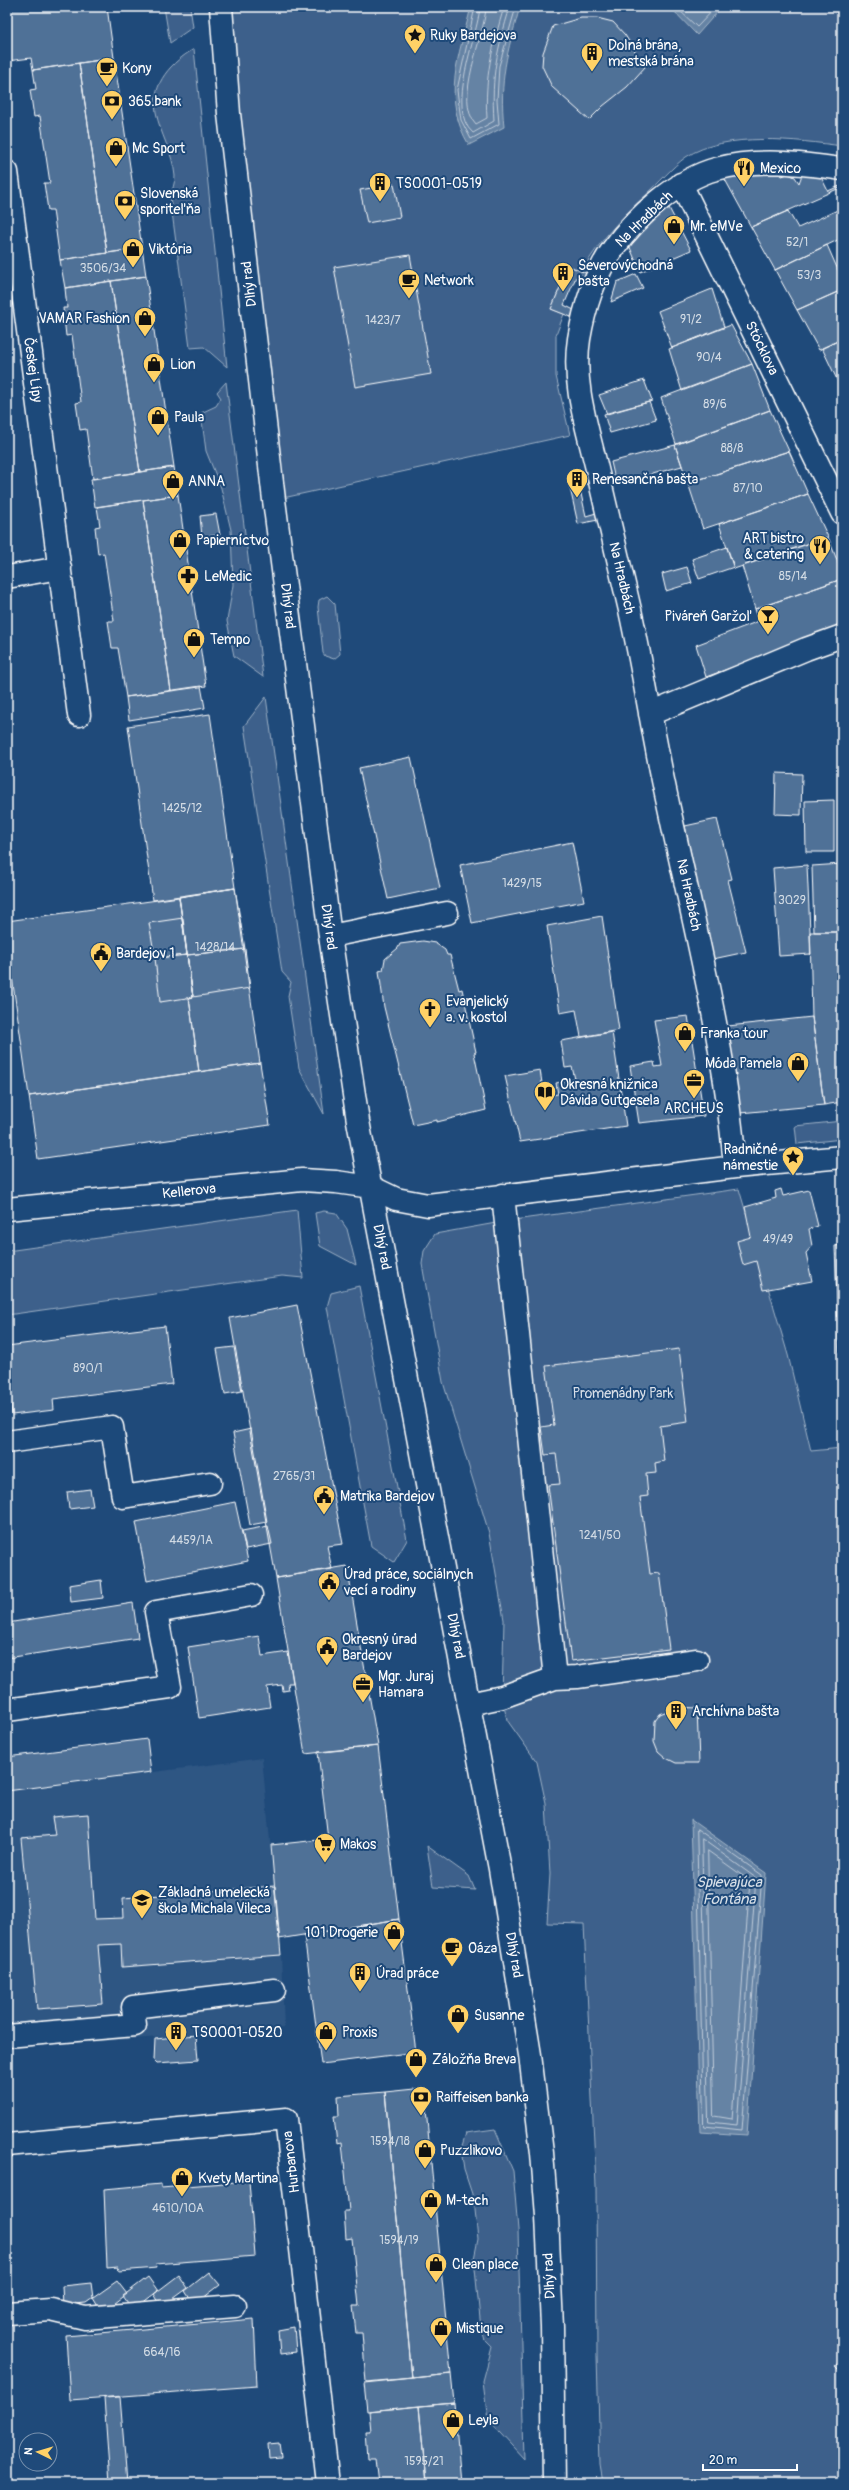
<svg xmlns="http://www.w3.org/2000/svg" width="849" height="2490" viewBox="0 0 849 2490" font-family="Pangolin,sans-serif">
<style>
.built{fill:#2e5683}
.green{fill:#3c618b;stroke:#9eb0c5}
.water{fill:#6583a4;stroke:#a3b5c8}
.lines{fill:none;stroke-linecap:round;stroke-linejoin:round}
.shore{stroke:#c1cddb;stroke-width:1}
.building{fill:#507197;stroke:#fff}
.minor-casing{stroke:#fff;stroke-width:25}
.minor{stroke:#1f4a7a;stroke-width:22}
.labels{text-anchor:middle;dominant-baseline:central;stroke-width:4;stroke-linejoin:round;paint-order:stroke}
.number-label{font-size:12px;fill:#d3dce5}
.poi-label{font-size:14px;fill:#fff;stroke:#1f4a7a;text-anchor:start}
.street-label{font-size:14px;fill:#fff;stroke:#1f4a7a}
.park-label{font-size:14px;fill:#d8dfe8;stroke:#1f4a7a}
.water-label{font-size:15px;font-style:italic;fill:#d8e0e8;stroke:#1f4a7a}
</style>
<rect width="100%" height="100%" fill="#1f4a7a"/>
<filter id="ink" filterUnits="userSpaceOnUse"><feTurbulence type="fractalNoise" baseFrequency=".025" numOctaves="2"/><feDisplacementMap in="SourceGraphic" scale="8" xChannelSelector="R" yChannelSelector="G"/><feConvolveMatrix kernelMatrix="1 2 1 2 8 2 1 2 1" color-interpolation-filters="sRGB"/></filter>
<g filter="url(#ink)">
<path class="built" d="M262,1758L281,1955L284,2028L7,2048V1791Z"/>
<path class="green" d="M164,7H190L193,27L170,43Z
M221,7H842V146C798,140 725,131 686,157C672,167 659,183 646,195C620,219 600,240 582,271L569,266L551,309L564,314L556,335V376L570,435L274,500Z
M194,49L227,367L204,347L190,348L170,197C172,191 175,183 175,176C173,153 160,134 156,112C151,83 172,62 194,49Z
M226,382L263,677L234,656L227,621L233,585L231,530L221,488L206,451L201,413L216,406L221,398L217,392Z
M327,596L335,604L340,654L334,659L325,656L323,653L318,607L319,600Z
M266,697L324,1114L299,1068L288,996L291,982L282,972L244,726Z
M842,1121V1139L797,1144L795,1126Z
M739,1189L788,1355L811,1451L842,1448V2483H603L600,2465L597,2356L596,2186L584,1924L547,1923L550,1874L546,1804L537,1762L507,1720L502,1697L504,1620L489,1533L443,1382L422,1264L424,1251L435,1234L507,1221Z
M297,1210L303,1278L282,1276L7,1315V1251Z
M324,1211L336,1213L347,1229L356,1265L320,1246L315,1213Z
M359,1286L407,1540L394,1562L371,1546L327,1307L331,1293Z
M427,1846L469,1876L475,1890L433,1887Z
M495,2129L513,2171L518,2230L524,2459L488,2420L483,2381L492,2347L484,2339L481,2329L474,2259L478,2239L474,2200L464,2170L461,2149L466,2133Z"/>
<path class="water" d="M471,7H520C507,52 499,80 504,127L469,145C441,98 459,56 471,7Z
M670,7H718L720,9L697,35Z
M691,1820L766,1873L747,2135L700,2132Z"/>
<g class="lines">
<path class="shore" d="M475,7L457,90L461,120L471,139L499,124L497,100L499,66L516,7
M480,7C478,36 445,109 473,133L494,121C491,74 497,51 510,7
M486,7C485,36 453,100 476,124L487,118C484,78 493,45 504,7
M676,7L697,27L716,7
M697,1829L762,1875L742,2130L704,2126Z
M702,1839L756,1878L737,2125L709,2122Z
M708,1851L750,1881L732,2119L714,2116Z"/>
</g>
<path class="building" d="M7,7H107L114,58L33,70L31,58L7,61Z
M581,18H597L613,22L625,35L645,67L627,87L603,106L589,120L552,87L542,66L543,53L553,26Z
M114,58L142,248L107,253L79,63Z
M79,63L107,253L60,260L53,210H48L44,183H50L40,116L34,117L30,90L36,89L33,70Z
M803,172L820,175L828,191L842,185V187L751,227L722,174L780,173L782,176L788,174L795,177L799,183Z
M394,184L400,217L367,223L360,190Z
M668,206L691,250L640,272L629,245Z
M842,208V238L775,270L751,227L788,211L798,228Z
M827,245L842,279V290L797,310L775,270Z
M142,248L146,276L65,288L60,260Z
M410,255L431,374L355,387L334,267Z
M569,266L588,274L585,280L576,277L564,305L574,310L571,317L551,309Z
M636,274L643,288L611,302L617,282Z
M146,276L174,467L140,472L111,281Z
M111,281L140,472L93,479L86,429L80,430L76,403L81,402L72,335L66,336L63,308H67L65,288Z
M712,289L724,327L672,348L658,311Z
M842,290V339L819,350L797,310Z
M731,325L752,364L682,391L669,349Z
M842,339V388H841L822,348Z
M752,364L770,410L676,444L661,398Z
M644,380L652,401L607,414L599,395Z
M649,402L656,420L610,433L604,414Z
M770,410L789,451L688,483L675,445Z
M675,445L682,466L616,484L611,462Z
M789,451L808,494L703,529L688,483Z
M174,467L178,495L95,507L91,479Z
M585,476L587,484L579,485L586,516L596,513L598,520L578,524L568,479Z
M808,494L828,537L734,569L719,524Z
M178,495L206,686L171,691L143,500Z
M143,500L171,691L126,697L118,648H112L108,621H114L104,553L98,554L95,527L100,526L97,507Z
M216,514L220,535L202,537L200,516Z
M828,537L842,573V579L755,609L742,566Z
M727,547L734,567L699,579L692,559Z
M687,567L692,583L666,591L662,574Z
M842,579V627L706,677L696,645L759,621L755,609Z
M201,686L205,708L129,720L126,697Z
M210,714L235,888L153,900L128,726Z
M411,757L440,888L388,899L359,768Z
M776,773L802,774L801,815L775,814Z
M834,800V852H806L805,801Z
M717,819L732,879L728,880L746,952L713,959L685,826Z
M572,842L584,901L472,923L460,865Z
M842,864V932H814L812,866Z
M807,865L811,954L779,956L773,868Z
M235,888L260,1063L199,1072L189,998L193,997L179,897Z
M235,888L245,949L187,955L179,897Z
M179,897L193,997L189,998L199,1072L29,1096L7,942V921Z
M602,916L619,1030L581,1037L576,1010L560,1013L547,926Z
M183,918L187,955L155,958L149,923Z
M810,932H839L842,1102L824,1105L812,1017Z
M423,941L435,943L445,950L447,955H450L459,990L462,989L476,1052L474,1053L486,1110L437,1122V1120L413,1125L384,1007L379,971L383,970L385,959L398,948L400,944Z
M245,949L250,988L193,997L187,955Z
M187,955L193,997L160,1002L155,958Z
M688,1016L704,1116L639,1123L630,1066L654,1062L655,1067L662,1066L654,1020Z
M812,1017L824,1105L740,1113L728,1026Z
M612,1032L626,1126L520,1142L505,1076L540,1070L544,1096L558,1094L556,1083L575,1079L572,1067L565,1068L561,1041Z
M260,1063L270,1125L38,1159L29,1096Z
M781,1189L783,1196L809,1190L818,1226L809,1229L812,1246L806,1253L812,1281L763,1290L756,1261L743,1265L737,1241L751,1237L745,1207L776,1198L775,1191Z
M842,1245V1448L835,1246Z
M297,1305L343,1544L327,1546L332,1569L276,1578L230,1318Z
M165,1326L172,1384L53,1399L54,1410L12,1415L11,1404L7,1405V1346Z
M234,1347L242,1391L225,1394L217,1349Z
M679,1349L688,1422L660,1426L664,1461L655,1463L656,1473L646,1474L648,1496L640,1497L650,1574L659,1573L669,1649L571,1661L548,1485L560,1484L556,1454L545,1455L541,1427L554,1425L546,1366Z
M251,1429L267,1522L250,1525L233,1433Z
M90,1489L93,1506L69,1509L67,1492Z
M235,1502L248,1561L147,1581L136,1522Z
M268,1526L272,1544L246,1549L242,1531Z
M347,1566L378,1746L305,1754L276,1578Z
M101,1580L103,1598L71,1602L69,1585Z
M133,1603L138,1638L7,1658V1623Z
M259,1636L262,1656L288,1652L293,1683H288L289,1690L283,1691L282,1685L267,1687L270,1707L199,1718L188,1647Z
M677,1707L697,1708L699,1763H676L666,1758L658,1751L654,1741L655,1721L660,1714Z
M147,1739L151,1772L7,1791V1757Z
M378,1746L399,1919L279,1939L271,1845L328,1839L318,1752Z
M88,1814L95,1919L124,1918L123,1898L275,1886L281,1955L122,1967L121,1944L98,1945L103,2004L37,2009L21,1838L55,1835L52,1817Z
M399,1919L416,2052L321,2064L304,1935Z
M196,2035L198,2060L157,2063L154,2060L155,2039Z
M424,2088L451,2374L412,2378L385,2092Z
M385,2092L412,2378L366,2382L362,2333H356L353,2306H359L352,2238L346,2239L344,2211H349L342,2143L337,2144L334,2116H339L338,2096Z
M249,2181L255,2256L156,2264L157,2268L119,2271L118,2267L107,2268L104,2189L161,2184V2188Z
M209,2272L220,2285L194,2305L185,2291Z
M179,2275L188,2288L162,2307L154,2294Z
M148,2277L158,2291L133,2310L123,2296Z
M117,2281L127,2294L102,2313L93,2298Z
M91,2283L93,2298L86,2303L63,2305L62,2286Z
M254,2319L257,2386L70,2400L66,2336Z
M294,2327L296,2352L280,2354L278,2330Z
M839,2362L842,2365L839,2370L835,2366Z
M451,2374L454,2403L367,2411L364,2383Z
M120,2397L127,2483H110L104,2398Z
M454,2403L461,2483H426L419,2406Z
M419,2406L426,2483H378L375,2458H368L366,2431H371L369,2411Z
M279,2443L281,2457L269,2458L268,2444Z"/>
<g class="lines">
<g class="minor-casing">
<path id="minor" d="M221,7L229,114L274,500L330,936L358,1121L500,1869L530,2055L542,2153L547,2216L552,2326L554,2483
M7,172L79,715
M681,184L842,513
M7,577L60,568
M650,714L806,649L842,636
M330,936L447,913
M735,1167C725,1042 693,921 667,799C653,736 644,673 630,610C619,563 608,516 597,469C587,427 572,383 579,339C584,309 595,273 613,249C636,217 678,179 716,169C756,158 801,163 842,169
M503,1195L555,1678
M7,1209L302,1180L336,1182L371,1187L396,1199L428,1205L735,1167L842,1157
M7,1442L112,1427L123,1497L210,1483
M469,1704L502,1697L555,1678L577,1677L697,1660
M7,1710L170,1687L156,1612L251,1595
M7,2036L135,2025L133,2007L274,1990
M7,2145L286,2119L328,2483
M7,2313L51,2310L85,2318L235,2306"/>
</g>
<use href="#minor" class="minor"/>
</g>
</g>
<defs>
<g id="sight-pin" transform="scale(1.15)"><path d="M0 17L-7.5 6A9.5 9.5 0 1 1 7.5 6Z" fill="#ffd166" stroke="#1f4a7a"/><path d="M0-6L1.8-2.2L6-1.7L2.9 1.2L3.7 5.4L0 3.3L-3.7 5.4L-2.9 1.2L-6-1.7L-1.8-2.2Z" fill="#111"/></g>
<g id="building-pin" transform="scale(1.15)"><path d="M0 17L-7.5 6A9.5 9.5 0 1 1 7.5 6Z" fill="#ffd166" stroke="#1f4a7a"/><path d="M-4-6H4V6H1V3H-1V6H-4ZM-2.5-4.3h1.7v1.8h-1.7ZM.8-4.3h1.7v1.8H.8ZM-2.5-1h1.7V.8h-1.7ZM.8-1h1.7V.8H.8Z" fill="#111"/></g>
<g id="cafe-pin" transform="scale(1.15)"><path d="M0 17L-7.5 6A9.5 9.5 0 1 1 7.5 6Z" fill="#ffd166" stroke="#1f4a7a"/><path d="M-5.5-4.5H6V0H3Q3 3.5 0 3.5H-2.5Q-5.5 3.5-5.5 0ZM3-3.2v2h1.7v-2ZM-6 4.5H4V6H-6Z" fill="#111"/></g>
<g id="bank-pin" transform="scale(1.15)"><path d="M0 17L-7.5 6A9.5 9.5 0 1 1 7.5 6Z" fill="#ffd166" stroke="#1f4a7a"/><path d="M-6-4H6V4H-6ZM0-2.3a2.3 2.3 0 1 0 0 4.6a2.3 2.3 0 1 0 0-4.6Z" fill="#111"/></g>
<g id="shop-pin" transform="scale(1.15)"><path d="M0 17L-7.5 6A9.5 9.5 0 1 1 7.5 6Z" fill="#ffd166" stroke="#1f4a7a"/><path d="M-5-2.5h2.3a2.7 3.5 0 0 1 5.4 0H5L5.5 6h-11ZM-1.5-2.5h3a1.5 2.3 0 0 0-3 0Z" fill="#111"/></g>
<g id="restaurant-pin" transform="scale(1.15)"><path d="M0 17L-7.5 6A9.5 9.5 0 1 1 7.5 6Z" fill="#ffd166" stroke="#1f4a7a"/><path d="M-5-6h1v4h1v-4h1v4h1v-4h1v5L-1.5 .5V6h-2V.5L-5-1ZM5-6V6H3V1.5H1.5Q1.5-4 5-6Z" fill="#111"/></g>
<g id="pharmacy-pin" transform="scale(1.15)"><path d="M0 17L-7.5 6A9.5 9.5 0 1 1 7.5 6Z" fill="#ffd166" stroke="#1f4a7a"/><path d="M-2-6h4v4h4v4h-4v4h-4v-4h-4v-4h4Z" fill="#111"/></g>
<g id="bar-pin" transform="scale(1.15)"><path d="M0 17L-7.5 6A9.5 9.5 0 1 1 7.5 6Z" fill="#ffd166" stroke="#1f4a7a"/><path d="M-6-5H6L.8 .8V4.5H3.5V6h-7V4.5H-.8V.8Z" fill="#111"/></g>
<g id="civic-pin" transform="scale(1.15)"><path d="M0 17L-7.5 6A9.5 9.5 0 1 1 7.5 6Z" fill="#ffd166" stroke="#1f4a7a"/><path d="M-.6-6.5H3V-4.5H.6V-3L4-1V1h2V6H-6V1h2V-1L-.6-3ZM-1.2 2.5V6h2.4V2.5Z" fill="#111"/></g>
<g id="church-pin" transform="scale(1.15)"><path d="M0 17L-7.5 6A9.5 9.5 0 1 1 7.5 6Z" fill="#ffd166" stroke="#1f4a7a"/><path d="M-1.2-6h2.4v3.5h3.3v2.4h-3.3V6h-2.4V-.1h-3.3v-2.4h3.3Z" fill="#111"/></g>
<g id="office-pin" transform="scale(1.15)"><path d="M0 17L-7.5 6A9.5 9.5 0 1 1 7.5 6Z" fill="#ffd166" stroke="#1f4a7a"/><path d="M-6-3h4V-5.5h4V-3h4V5H-6ZM-1-4.5V-3h2v-1.5ZM-6 0V1H6V0Z" fill="#111"/></g>
<g id="library-pin" transform="scale(1.15)"><path d="M0 17L-7.5 6A9.5 9.5 0 1 1 7.5 6Z" fill="#ffd166" stroke="#1f4a7a"/><path d="M-6-4Q-3-5.5-.7-3.5V5Q-3 3-6 4ZM6-4Q3-5.5 .7-3.5V5Q3 3 6 4Z" fill="#111"/></g>
<g id="supermarket-pin" transform="scale(1.15)"><path d="M0 17L-7.5 6A9.5 9.5 0 1 1 7.5 6Z" fill="#ffd166" stroke="#1f4a7a"/><path d="M-6-5.5h2.5l.6 2H6L4.5 2H-2.5L-4.4-4H-6ZM-1.5 3.2a1.3 1.3 0 1 0 .1 0ZM3 3.2a1.3 1.3 0 1 0 .1 0Z" fill="#111"/></g>
<g id="school-pin" transform="scale(1.15)"><path d="M0 17L-7.5 6A9.5 9.5 0 1 1 7.5 6Z" fill="#ffd166" stroke="#1f4a7a"/><path d="M0-5L7-2L0 1L-7-2ZM-4 1L0 2.5L4 1V4Q0 6-4 4Z" fill="#111"/></g>
</defs>
<g fill-rule="evenodd">
<use href="#sight-pin" x="415" y="35"/>
<use href="#building-pin" x="592" y="53"/>
<use href="#cafe-pin" x="107" y="68"/>
<use href="#bank-pin" x="112" y="101"/>
<use href="#shop-pin" x="116" y="148"/>
<use href="#restaurant-pin" x="744" y="168"/>
<use href="#building-pin" x="380" y="183"/>
<use href="#bank-pin" x="125" y="201"/>
<use href="#shop-pin" x="674" y="226"/>
<use href="#shop-pin" x="133" y="249"/>
<use href="#building-pin" x="563" y="273"/>
<use href="#cafe-pin" x="409" y="280"/>
<use href="#shop-pin" x="145" y="318"/>
<use href="#shop-pin" x="154" y="364"/>
<use href="#shop-pin" x="158" y="417"/>
<use href="#building-pin" x="577" y="479"/>
<use href="#shop-pin" x="173" y="481"/>
<use href="#shop-pin" x="180" y="540"/>
<use href="#restaurant-pin" x="820" y="546"/>
<use href="#pharmacy-pin" x="188" y="576"/>
<use href="#bar-pin" x="768" y="616"/>
<use href="#shop-pin" x="194" y="639"/>
<use href="#civic-pin" x="101" y="953"/>
<use href="#church-pin" x="430" y="1009"/>
<use href="#shop-pin" x="685" y="1033"/>
<use href="#shop-pin" x="798" y="1063"/>
<use href="#office-pin" x="694" y="1080"/>
<use href="#library-pin" x="545" y="1092"/>
<use href="#sight-pin" x="793" y="1157"/>
<use href="#civic-pin" x="324" y="1496"/>
<use href="#civic-pin" x="329" y="1582"/>
<use href="#civic-pin" x="327" y="1647"/>
<use href="#office-pin" x="363" y="1684"/>
<use href="#building-pin" x="676" y="1711"/>
<use href="#supermarket-pin" x="325" y="1844"/>
<use href="#school-pin" x="142" y="1900"/>
<use href="#shop-pin" x="394" y="1932"/>
<use href="#cafe-pin" x="452" y="1948"/>
<use href="#building-pin" x="360" y="1973"/>
<use href="#shop-pin" x="458" y="2015"/>
<use href="#building-pin" x="176" y="2032"/>
<use href="#shop-pin" x="326" y="2032"/>
<use href="#shop-pin" x="416" y="2059"/>
<use href="#bank-pin" x="421" y="2097"/>
<use href="#shop-pin" x="425" y="2150"/>
<use href="#shop-pin" x="182" y="2178"/>
<use href="#shop-pin" x="431" y="2200"/>
<use href="#shop-pin" x="436" y="2264"/>
<use href="#shop-pin" x="441" y="2328"/>
<use href="#shop-pin" x="453" y="2420"/>
</g>
<g class="labels">
<g class="number-label">
<text x="797" y="242">52/1</text>
<text x="103" y="268">3506/34</text>
<text x="809" y="275">53/3</text>
<text x="691" y="319">91/2</text>
<text x="383" y="320">1423/7</text>
<text x="709" y="357">90/4</text>
<text x="715" y="404">89/6</text>
<text x="732" y="448">88/8</text>
<text x="748" y="488">87/10</text>
<text x="793" y="576">85/14</text>
<text x="182" y="808">1425/12</text>
<text x="522" y="883">1429/15</text>
<text x="792" y="900">3029</text>
<text x="215" y="947">1428/14</text>
<text x="778" y="1239">49/49</text>
<text x="88" y="1368">890/1</text>
<text x="294" y="1476">2765/31</text>
<text x="600" y="1535">1241/50</text>
<text x="191" y="1540">4459/1A</text>
<text x="390" y="2141">1594/18</text>
<text x="178" y="2208">4610/10A</text>
<text x="399" y="2240">1594/19</text>
<text x="162" y="2352">664/16</text>
<text x="424" y="2461">1595/21</text>
</g>
<g class="poi-label">
<text x="430" y="35">Ruky Bardejova</text>
<text x="608" y="45">Dolná brána,<tspan x="608" dy="16">mestská brána</tspan></text>
<text x="122" y="68">Kony</text>
<text x="128" y="101">365.bank</text>
<text x="132" y="148">Mc Sport</text>
<text x="760" y="168">Mexico</text>
<text x="396" y="183">TS0001-0519</text>
<text x="140" y="193">Slovenská<tspan x="140" dy="16">sporiteľňa</tspan></text>
<text x="690" y="226">Mr. eMVe</text>
<text x="148" y="249">Viktória</text>
<text x="578" y="265">Severovýchodná<tspan x="578" dy="16">bašta</tspan></text>
<text x="424" y="280">Network</text>
<text x="130" y="318" text-anchor="end">VAMAR Fashion</text>
<text x="170" y="364">Lion</text>
<text x="174" y="417">Paula</text>
<text x="592" y="479">Renesančná bašta</text>
<text x="188" y="481">ANNA</text>
<text x="804" y="538" text-anchor="end">ART bistro<tspan x="804" dy="16">&amp; catering</tspan></text>
<text x="196" y="540">Papierníctvo</text>
<text x="204" y="576">LeMedic</text>
<text x="752" y="616" text-anchor="end">Piváreň Garžoľ</text>
<text x="210" y="639">Tempo</text>
<text x="116" y="953">Bardejov 1</text>
<text x="446" y="1001">Evanjelický<tspan x="446" dy="16">a. v. kostol</tspan></text>
<text x="700" y="1033">Franka tour</text>
<text x="782" y="1063" text-anchor="end">Móda Pamela</text>
<text x="560" y="1084">Okresná knižnica<tspan x="560" dy="16">Dávida Gutgesela</tspan></text>
<text x="694" y="1108" text-anchor="middle">ARCHEUS</text>
<text x="778" y="1149" text-anchor="end">Radničné<tspan x="778" dy="16">námestie</tspan></text>
<text x="340" y="1496">Matrika Bardejov</text>
<text x="344" y="1574">Úrad práce, sociálnych<tspan x="344" dy="16">vecí a rodiny</tspan></text>
<text x="342" y="1639">Okresný úrad<tspan x="342" dy="16">Bardejov</tspan></text>
<text x="378" y="1676">Mgr. Juraj<tspan x="378" dy="16">Hamara</tspan></text>
<text x="692" y="1711">Archívna bašta</text>
<text x="340" y="1844">Makos</text>
<text x="158" y="1892">Základná umelecká<tspan x="158" dy="16">škola Michala Vileca</tspan></text>
<text x="378" y="1932" text-anchor="end">101 Drogerie</text>
<text x="468" y="1948">Oáza</text>
<text x="376" y="1973">Úrad práce</text>
<text x="474" y="2015">Susanne</text>
<text x="192" y="2032">TS0001-0520</text>
<text x="342" y="2032">Proxis</text>
<text x="432" y="2059">Záložňa Breva</text>
<text x="436" y="2097">Raiffeisen banka</text>
<text x="440" y="2150">Puzzlikovo</text>
<text x="198" y="2178">Kvety Martina</text>
<text x="446" y="2200">M-tech</text>
<text x="452" y="2264">Clean place</text>
<text x="456" y="2328">Mistique</text>
<text x="468" y="2420">Leyla</text>
</g>
<g class="street-label">
<text transform="translate(644 219) rotate(-44)">Na Hradbách</text>
<text transform="translate(249 284) rotate(-97)">Dlhý rad</text>
<text transform="translate(762 348) rotate(64)">Stöcklova</text>
<text transform="translate(33 370) rotate(82)">Českej Lípy</text>
<text transform="translate(622 578) rotate(77)">Na Hradbách</text>
<text transform="translate(288 606) rotate(83)">Dlhý rad</text>
<text transform="translate(689 895) rotate(78)">Na Hradbách</text>
<text transform="translate(329 927) rotate(82)">Dlhý rad</text>
<text transform="translate(189 1191) rotate(-6)">Kellerova</text>
<text transform="translate(382 1247) rotate(79)">Dlhý rad</text>
<text transform="translate(456 1636) rotate(79)">Dlhý rad</text>
<text transform="translate(514 1955) rotate(80)">Dlhý rad</text>
<text transform="translate(291 2162) rotate(-97)">Hurbanova</text>
<text transform="translate(549 2276) rotate(-93)">Dlhý rad</text>
</g>
<g class="park-label">
<text x="623" y="1393">Promenádny Park</text>
</g>
<g class="water-label">
<text x="729" y="1882">Spievajúca<tspan x="729" dy="17">Fontána</tspan></text>
</g>
</g>
<rect width="849" height="2490" fill="none" stroke="#1f4a7a" stroke-width="24"/>
<rect x="12" y="12" width="825" height="2466" fill="none" stroke="#fff" stroke-width="1.5" filter="url(#ink)"/>
<g transform="translate(38 2452) rotate(275)"><circle r="19" fill="#1f4a7a" stroke="#7992af"/>
<path d="M0-3L7 15L0 10L-7 15Z" fill="#ffd166"/>
<text y="-6" font-size="11" font-weight="bold" text-anchor="middle" fill="#ffffff">N</text>
</g>
<path d="M703 2464v6h94v-6" fill="none" stroke="#ffffff" stroke-width="2"/>
<text x="709" y="2464" font-size="12" fill="#ffffff" stroke="#1f4a7a" stroke-width="3" paint-order="stroke">20 m</text>
</svg>
